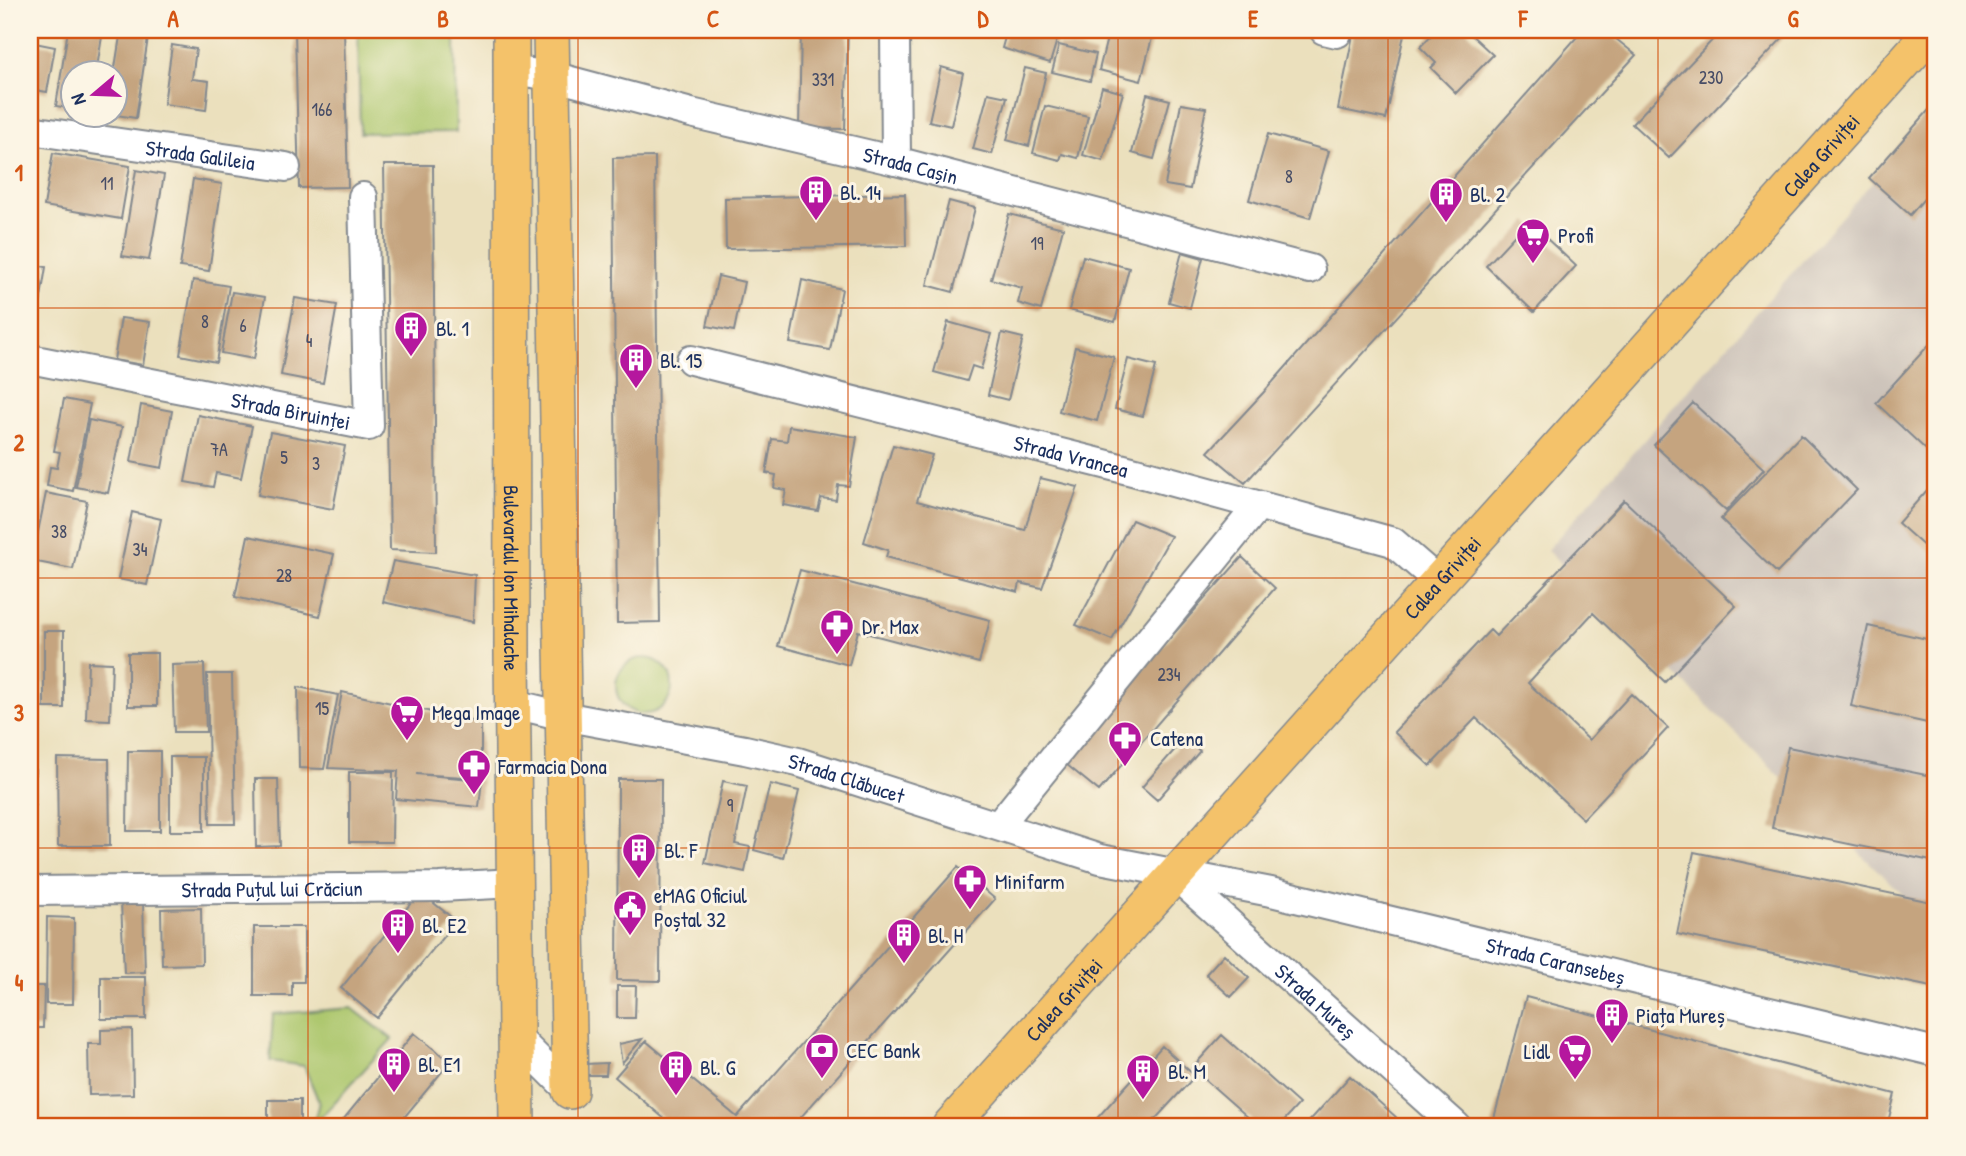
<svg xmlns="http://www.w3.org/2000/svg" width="1966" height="1156" viewBox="0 0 1966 1156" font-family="'Patrick Hand',sans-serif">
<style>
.industrial{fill:#ccc2b9}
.green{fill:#adc76e;stroke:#647b66;stroke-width:2}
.building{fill:#c5a47f}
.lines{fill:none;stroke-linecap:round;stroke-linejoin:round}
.minor-casing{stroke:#83888e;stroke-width:32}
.major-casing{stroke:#83888e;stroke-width:38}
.minor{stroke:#fff;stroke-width:28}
.major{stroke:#f4c26a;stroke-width:35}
.grid{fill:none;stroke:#d45514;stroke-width:2;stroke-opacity:0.55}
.labels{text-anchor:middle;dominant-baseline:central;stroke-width:6;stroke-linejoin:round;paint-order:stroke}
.number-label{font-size:18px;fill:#464c66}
.street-label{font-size:21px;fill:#1b2f5e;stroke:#fcf5e5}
.poi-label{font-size:21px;fill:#1b2f5e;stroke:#fcf5e5;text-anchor:start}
.neatline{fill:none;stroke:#d45514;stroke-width:2.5}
.grid-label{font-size:23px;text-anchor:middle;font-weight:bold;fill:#d45514}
</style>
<rect width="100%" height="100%" fill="#fcf5e5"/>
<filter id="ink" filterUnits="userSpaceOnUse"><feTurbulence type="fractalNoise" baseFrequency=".0143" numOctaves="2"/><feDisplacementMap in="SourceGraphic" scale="14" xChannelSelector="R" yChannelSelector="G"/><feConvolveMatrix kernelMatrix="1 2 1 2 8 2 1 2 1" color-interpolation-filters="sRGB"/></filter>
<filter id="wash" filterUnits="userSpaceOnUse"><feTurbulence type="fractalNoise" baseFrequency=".00686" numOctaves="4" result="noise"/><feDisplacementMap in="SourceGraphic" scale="28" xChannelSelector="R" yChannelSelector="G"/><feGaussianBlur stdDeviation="1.57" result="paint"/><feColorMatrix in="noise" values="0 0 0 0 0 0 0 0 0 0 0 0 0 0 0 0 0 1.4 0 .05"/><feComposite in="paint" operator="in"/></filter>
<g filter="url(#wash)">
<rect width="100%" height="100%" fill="#ebe0bd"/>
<path class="industrial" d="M1936,110V927L1547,550Z"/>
<path class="green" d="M358,30H455L456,132L360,133Z
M616 686a28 28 0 1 1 56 0a28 28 0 1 1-56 0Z
M352,1008L392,1039L313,1126L319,1102L304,1066L270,1061L273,1014Z"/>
<g id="blocks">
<path class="building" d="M68,30H103L96,74H74V109L56,106Z
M121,30L149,31L136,118L116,115L114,74Z
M295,30H344L348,187L299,188Z
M801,30H848L845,129L799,128Z
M1007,30H1060L1050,63L1002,48Z
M1109,30H1154L1141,81L1099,70Z
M1354,30H1405L1386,119L1338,109Z
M1436,30H1466L1493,55L1456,93L1431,68L1436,63L1420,47Z
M1583,30H1605L1636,55L1245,483L1208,452L1263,393Z
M1722,30H1790L1669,158L1632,124Z
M30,42L55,47L47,92L30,89Z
M172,45L196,49L192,79L209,81L206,110L164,104Z
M1059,45L1096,54L1090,81L1052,72Z
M941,67L963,73L951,126L929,121Z
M1025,68L1046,73L1029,146L1007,140Z
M1102,87L1123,93L1103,161L1083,155Z
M988,93L1007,97L992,154L973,149Z
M1147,94L1170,100L1154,159L1132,153Z
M1936,102V185L1910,215L1869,178Z
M1181,104L1206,108L1190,189L1165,185Z
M1045,106L1088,116L1078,158L1062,154L1060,160L1033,153Z
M1268,134L1329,151L1310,218L1249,200Z
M53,153L130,166L121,219L44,206Z
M655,157L660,622L617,623L613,158Z
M384,165H433L436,552L390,550Z
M136,170L164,175L149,260L122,256Z
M193,179L222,184L209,271L180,267Z
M905,194L906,246L726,249L725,198Z
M949,201L975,208L953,292L927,285Z
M1009,214L1063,228L1041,310L1018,303L1022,288L991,279Z
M1528,221L1576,266L1534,312L1486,266Z
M1182,252L1203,258L1190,308L1169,302Z
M1083,256L1129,268L1115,322L1069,310Z
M30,264L46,267L36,328L30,327Z
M718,276L744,282L734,331L707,326Z
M193,280L229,286L216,362L180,355Z
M802,280L842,289L830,350L790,343Z
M232,292L265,297L254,359L221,353Z
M295,298L337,305L323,383L281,375Z
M121,318L150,322L143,365L114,360Z
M948,322L991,334L981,369L972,366L967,381L934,372Z
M1002,333L1023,338L1008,400L988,395Z
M1936,337V459L1876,403Z
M1075,347L1114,357L1097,421L1059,411Z
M1128,359L1156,366L1143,416L1115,409Z
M64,399L90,404L73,491L47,486L50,467L57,468L60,452L54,451Z
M1693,403L1764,469L1726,511L1654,445Z
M141,405L172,411L162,468L131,462Z
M198,415L252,426L241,478L216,473L213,487L185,482Z
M89,420L122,427L108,493L76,487Z
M789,426L857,437L849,486L838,485L836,500L821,498L818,511L783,505L786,490L774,488L776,475L766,473L772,439L787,441Z
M270,432L345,446L333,509L258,495Z
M1801,435L1857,490L1777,573L1721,519Z
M893,445L932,455L917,501L1025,530L1040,478L1078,487L1042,588L1020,583L1018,592L886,557L888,550L864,542Z
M1936,480V557L1898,523Z
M46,493L87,501L73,569L32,561Z
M1624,500L1736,606L1665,682L1593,613L1528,683L1589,740L1631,694L1668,728L1583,819L1476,718L1430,766L1394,732L1490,630L1496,636Z
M132,512L161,519L147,585L118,579Z
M1132,520L1171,536L1112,640L1076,625Z
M248,536L334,554L320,616L235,597Z
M1242,557L1275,588L1099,791L1061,760Z
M393,561L475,575L473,622L383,602Z
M800,570L990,620L979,663L858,631L849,665L778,646Z
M30,625H32L33,700H30Z
M1868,626L1936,641V725L1851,706Z
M44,631H64V708H44Z
M128,653H157V706H128Z
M88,662L112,663L110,720L86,719Z
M204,664L206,732H174L172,665Z
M207,674H232L235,824H210Z
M298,687L338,695L324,769L299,768Z
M342,692L481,723V778L416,774L482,780L479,807L396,799L398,771L328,768Z
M1185,738L1200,751L1157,800L1142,787Z
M1788,747L1936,777V862L1772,828Z
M128,751H160V831H127Z
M170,757H204V831H170Z
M30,758H35V807H30Z
M57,758L109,759L110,846H58Z
M349,772H393L392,842H349Z
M255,779H278L280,846L256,847Z
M618,779H661L660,981L617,980Z
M723,781L747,786L735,844L750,847L745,872L705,863Z
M770,784L799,791L783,858L754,850Z
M1694,852L1936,903V988L1677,934Z
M958,867L995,899L793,1126L746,1124L744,1126H673L615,1077L646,1041L737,1117Z
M420,892L456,921L377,1018L341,988Z
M121,901H143L145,972L124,973Z
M201,908L202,964L162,965L161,909Z
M47,917L74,918L73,1004H46Z
M254,927H304V982H292V996H254Z
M1224,954L1249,978L1231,997L1206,974Z
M101,977H146V1019H101Z
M30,986H44L43,1028H30Z
M617,986H636L635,1018H617Z
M1526,997L1895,1094L1887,1126H1492Z
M132,1029L133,1094L89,1095L88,1044H101V1030Z
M414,1033L450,1062L397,1126H338Z
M1222,1035L1299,1104L1279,1126H1258L1192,1068Z
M642,1039L622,1063L619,1044Z
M1162,1046L1195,1076L1149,1126H1090Z
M607,1063L606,1075H584L585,1064Z
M1350,1076L1396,1117L1388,1126H1305Z
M268,1100H300V1126H268Z"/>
</g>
</g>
<g filter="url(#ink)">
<use href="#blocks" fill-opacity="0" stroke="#83888e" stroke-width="2"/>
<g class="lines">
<g class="minor-casing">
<g id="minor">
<path d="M895,30L896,161"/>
<path d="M1324,30L1337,33"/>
<path id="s1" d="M511,70L552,76L691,113L896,161L1310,269"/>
<path id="s2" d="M30,130L286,167"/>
<path id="s3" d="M30,359L369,426L363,197"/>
<path id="s4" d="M691,360L1136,472L1393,542L1438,581"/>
<path id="s5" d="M514,704L563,716L745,750L798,762L1100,859L1271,892L1936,1052"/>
<path d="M999,825L1258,506"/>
<path id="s6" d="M1175,875L1456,1126"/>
<path id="s7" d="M30,891L440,887L515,883"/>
<path d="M515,1036L570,1091"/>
</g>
</g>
<g class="major-casing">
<g id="major">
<path id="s8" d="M511,30L512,653L517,1126"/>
<path d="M551,30L570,1091"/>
<path id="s9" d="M950,1126L1933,30"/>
</g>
</g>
<use href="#minor" class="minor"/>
<use href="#major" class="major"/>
</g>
</g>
<path class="grid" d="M308,30V1126M578,30V1126M848,30V1126M1118,30V1126M1388,30V1126M1658,30V1126M30,308H1936M30,578H1936M30,848H1936"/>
<defs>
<g id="building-pin" transform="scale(1.75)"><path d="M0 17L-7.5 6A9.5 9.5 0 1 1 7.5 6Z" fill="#b5179e" stroke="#fcf5e5"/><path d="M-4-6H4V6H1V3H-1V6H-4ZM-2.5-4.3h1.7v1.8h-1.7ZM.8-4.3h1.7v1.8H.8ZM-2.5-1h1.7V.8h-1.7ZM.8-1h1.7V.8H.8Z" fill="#fff"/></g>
<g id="supermarket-pin" transform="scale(1.75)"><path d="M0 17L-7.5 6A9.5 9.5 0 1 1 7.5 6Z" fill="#b5179e" stroke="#fcf5e5"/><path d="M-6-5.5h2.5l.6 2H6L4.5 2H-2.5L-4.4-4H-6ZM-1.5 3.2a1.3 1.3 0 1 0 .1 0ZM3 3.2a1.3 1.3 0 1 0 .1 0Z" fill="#fff"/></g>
<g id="pharmacy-pin" transform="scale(1.75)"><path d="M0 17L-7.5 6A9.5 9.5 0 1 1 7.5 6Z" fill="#b5179e" stroke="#fcf5e5"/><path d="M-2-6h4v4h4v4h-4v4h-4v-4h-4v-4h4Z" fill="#fff"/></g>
<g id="civic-pin" transform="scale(1.75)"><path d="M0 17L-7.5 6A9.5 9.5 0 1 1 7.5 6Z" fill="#b5179e" stroke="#fcf5e5"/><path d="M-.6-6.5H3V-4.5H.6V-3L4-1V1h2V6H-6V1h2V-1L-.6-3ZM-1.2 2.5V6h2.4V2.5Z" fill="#fff"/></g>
<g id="bank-pin" transform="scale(1.75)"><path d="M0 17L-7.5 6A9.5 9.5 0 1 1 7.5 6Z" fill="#b5179e" stroke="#fcf5e5"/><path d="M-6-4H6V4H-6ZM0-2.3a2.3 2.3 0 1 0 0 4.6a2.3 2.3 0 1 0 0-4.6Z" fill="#fff"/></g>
</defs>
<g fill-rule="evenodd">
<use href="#building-pin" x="816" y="192"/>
<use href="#building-pin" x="1446" y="194"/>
<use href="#supermarket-pin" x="1533" y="235"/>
<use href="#building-pin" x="411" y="328"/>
<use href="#building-pin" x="636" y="360"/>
<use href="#pharmacy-pin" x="837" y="626"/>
<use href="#supermarket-pin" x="407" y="712"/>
<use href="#pharmacy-pin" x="1125" y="738"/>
<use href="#pharmacy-pin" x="474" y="766"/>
<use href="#building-pin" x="639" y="850"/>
<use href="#pharmacy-pin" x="970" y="881"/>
<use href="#civic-pin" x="630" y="907"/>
<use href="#building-pin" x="398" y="925"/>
<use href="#building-pin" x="904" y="935"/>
<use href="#building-pin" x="1612" y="1015"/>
<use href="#bank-pin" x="822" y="1050"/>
<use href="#supermarket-pin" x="1575" y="1051"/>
<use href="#building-pin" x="394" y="1064"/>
<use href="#building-pin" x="676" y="1067"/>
<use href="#building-pin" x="1143" y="1071"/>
</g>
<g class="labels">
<g class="number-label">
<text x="1711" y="77">230</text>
<text x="823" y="79">331</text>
<text x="322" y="109">166</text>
<text x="1289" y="176">8</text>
<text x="107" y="183">11</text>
<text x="1037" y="243">19</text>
<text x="205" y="321">8</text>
<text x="243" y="325">6</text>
<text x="309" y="340">4</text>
<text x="219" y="449">7A</text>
<text x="284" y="457">5</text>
<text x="316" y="463">3</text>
<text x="59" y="531">38</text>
<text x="140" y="549">34</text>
<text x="284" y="575">28</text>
<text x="1169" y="674">234</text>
<text x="322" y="708">15</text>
<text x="730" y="805">9</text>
</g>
<g class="street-label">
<text stroke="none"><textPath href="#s2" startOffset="172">Strada Galileia</textPath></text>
<text stroke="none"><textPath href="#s9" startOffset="1304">Calea Griviței</textPath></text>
<text stroke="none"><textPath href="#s1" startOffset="411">Strada Cașin</textPath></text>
<text stroke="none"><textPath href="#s3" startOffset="266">Strada Biruinței</textPath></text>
<text stroke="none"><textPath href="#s4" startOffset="392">Strada Vrancea</textPath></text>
<text stroke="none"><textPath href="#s8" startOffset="548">Bulevardul Ion Mihalache</textPath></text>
<text stroke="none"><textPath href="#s9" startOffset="737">Calea Griviței</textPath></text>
<text stroke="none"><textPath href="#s5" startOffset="341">Strada Clăbucet</textPath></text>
<text stroke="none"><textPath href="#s7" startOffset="242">Strada Puțul lui Crăciun</textPath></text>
<text stroke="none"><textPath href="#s5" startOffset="1074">Strada Caransebeș</textPath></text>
<text stroke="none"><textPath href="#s9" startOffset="170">Calea Griviței</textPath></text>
<text stroke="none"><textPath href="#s6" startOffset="189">Strada Mureș</textPath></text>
</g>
<g class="poi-label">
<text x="840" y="192">Bl. 14</text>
<text x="1470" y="194">Bl. 2</text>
<text x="1558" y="235">Profi</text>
<text x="436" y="328">Bl. 1</text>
<text x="660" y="360">Bl. 15</text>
<text x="862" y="626">Dr. Max</text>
<text x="432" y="712">Mega Image</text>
<text x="1150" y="738">Catena</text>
<text x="498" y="766">Farmacia Dona</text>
<text x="664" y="850">Bl. F</text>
<text x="995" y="881">Minifarm</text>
<text x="654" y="895">eMAG Oficiul<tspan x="654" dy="24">Poștal 32</tspan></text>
<text x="422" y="925">Bl. E2</text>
<text x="928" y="935">Bl. H</text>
<text x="1636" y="1015">Piața Mureș</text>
<text x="846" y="1050">CEC Bank</text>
<text x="1550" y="1051" text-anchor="end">Lidl</text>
<text x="418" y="1064">Bl. E1</text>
<text x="700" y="1067">Bl. G</text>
<text x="1168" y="1071">Bl. M</text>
</g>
</g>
<rect width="1966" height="1156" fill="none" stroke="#fcf5e5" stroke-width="77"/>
<g transform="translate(94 94) rotate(251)"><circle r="33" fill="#fcf5e5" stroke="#a2a6af" stroke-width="2"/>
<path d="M0-5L12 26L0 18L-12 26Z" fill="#b5179e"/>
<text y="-10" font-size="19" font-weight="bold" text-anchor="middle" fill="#1b2f5e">N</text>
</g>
<rect x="38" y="38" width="1889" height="1080" class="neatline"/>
<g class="grid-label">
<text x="173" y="27">A</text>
<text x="443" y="27">B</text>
<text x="713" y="27">C</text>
<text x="983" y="27">D</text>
<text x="1253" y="27">E</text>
<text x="1523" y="27">F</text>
<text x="1793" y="27">G</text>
<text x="19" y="181">1</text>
<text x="19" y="451">2</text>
<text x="19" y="721">3</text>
<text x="19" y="991">4</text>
</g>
</svg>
